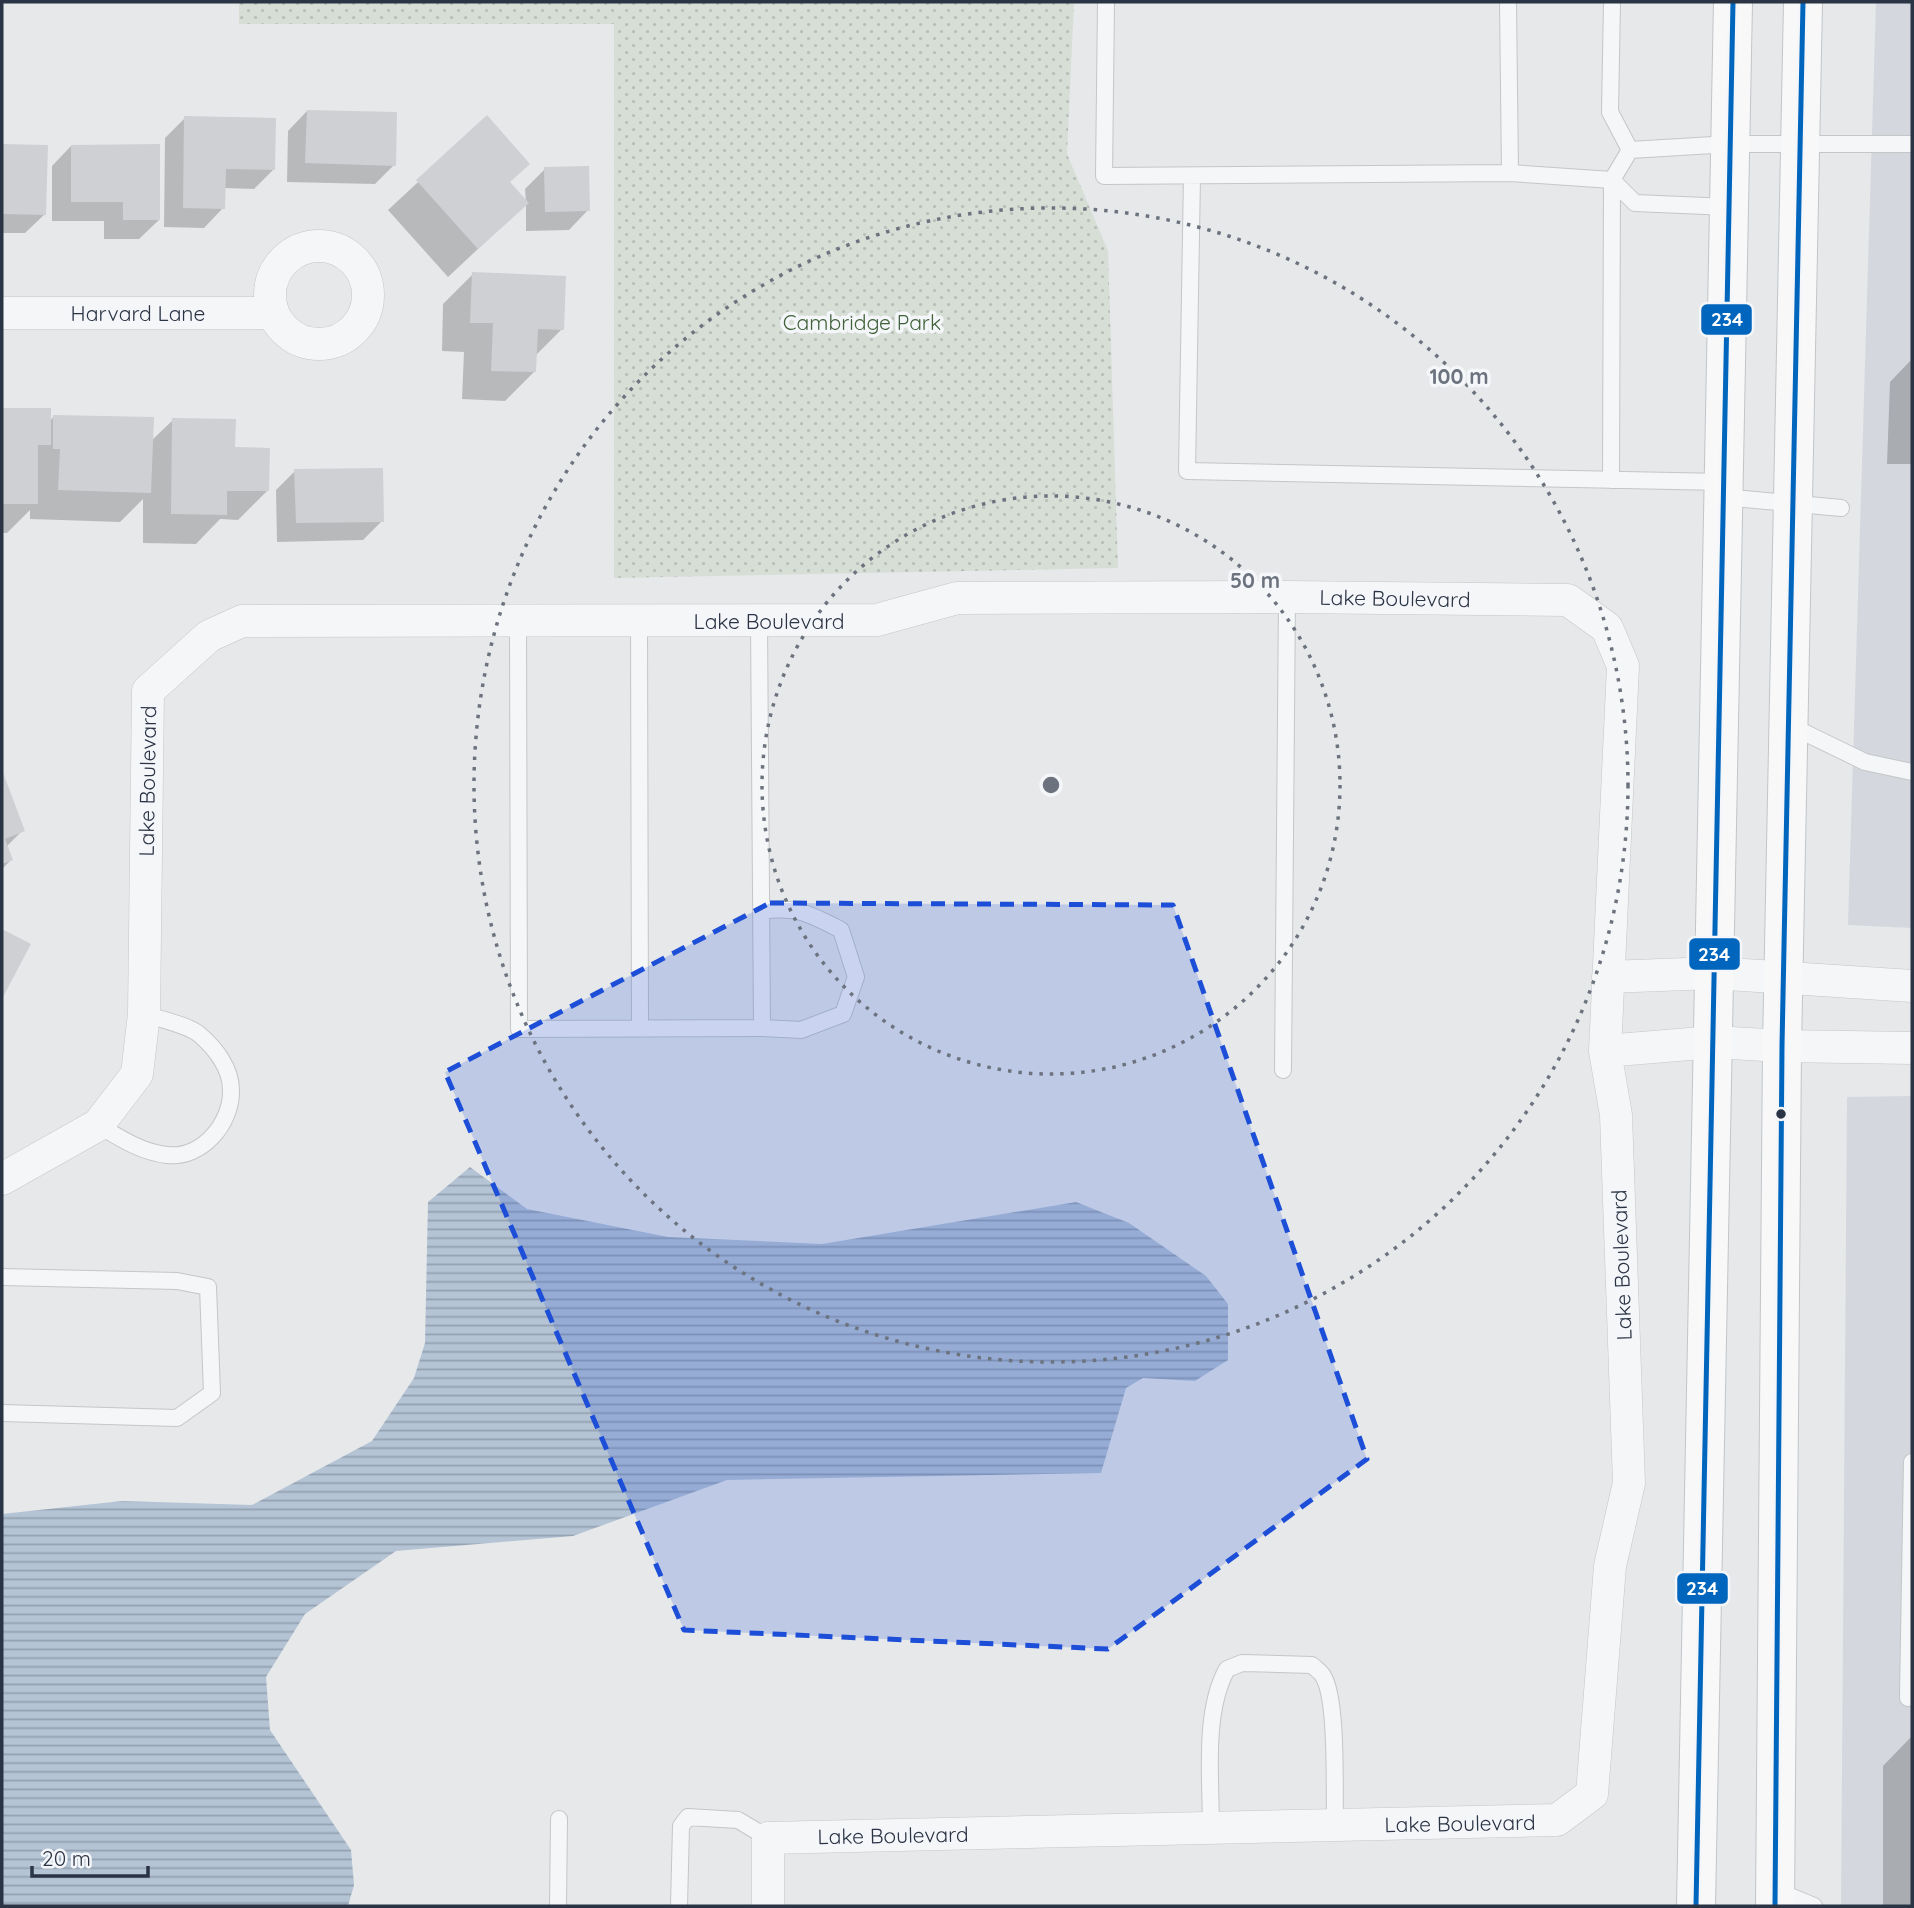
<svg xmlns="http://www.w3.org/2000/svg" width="1914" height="1908" viewBox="0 0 1914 1908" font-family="Quicksand,sans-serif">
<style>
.built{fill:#d4d7dd}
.park{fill:url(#park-dots)}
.water{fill:url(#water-rules)}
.shadow{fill:#0003}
.building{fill:#ced0d3}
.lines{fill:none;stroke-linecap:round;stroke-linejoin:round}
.lane-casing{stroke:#c4c6c8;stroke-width:18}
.street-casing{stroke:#c4c6c8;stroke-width:33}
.primary-casing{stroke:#c2c5c8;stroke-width:40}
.lane{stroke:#f5f6f7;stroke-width:16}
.street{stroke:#f5f6f7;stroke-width:32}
.primary{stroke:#f8f8f8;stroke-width:38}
.bus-1-casing{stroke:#f4f6f9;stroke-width:10}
.bus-1{stroke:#0065bd;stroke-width:5}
.marked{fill:#1d4ed8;fill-opacity:0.2;stroke:#1d4ed8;stroke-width:5;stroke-dasharray:14 9;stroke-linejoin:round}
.ring{fill:none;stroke:#6c737f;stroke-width:3.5;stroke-dasharray:3.5 7}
.bus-dot{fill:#2b3445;stroke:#f4f6f9;stroke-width:2.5}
.labels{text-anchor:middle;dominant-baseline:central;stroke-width:7;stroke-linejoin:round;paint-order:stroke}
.street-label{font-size:21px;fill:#2b3445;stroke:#f4f6f9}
.park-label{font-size:21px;fill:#3f6138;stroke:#f4f6f9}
.centre{fill:#6c737f;stroke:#f4f6f9;stroke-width:3.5}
.ring-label{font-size:21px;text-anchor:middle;font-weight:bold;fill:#6c737f;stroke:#f4f6f9;stroke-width:7;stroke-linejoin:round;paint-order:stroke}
.line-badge{stroke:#f4f6f9;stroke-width:2.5}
.badge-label{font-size:19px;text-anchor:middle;font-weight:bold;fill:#fff}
</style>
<defs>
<pattern id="park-dots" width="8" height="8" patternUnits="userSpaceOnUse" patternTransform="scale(1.75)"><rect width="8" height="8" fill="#d6ded6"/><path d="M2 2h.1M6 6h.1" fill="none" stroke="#b8bfb9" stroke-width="1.8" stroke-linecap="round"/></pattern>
<pattern id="water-rules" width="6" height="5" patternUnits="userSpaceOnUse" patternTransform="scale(1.75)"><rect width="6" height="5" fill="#b4c4d5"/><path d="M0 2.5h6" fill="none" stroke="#93a0af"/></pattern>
</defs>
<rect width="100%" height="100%" fill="#e6e8ea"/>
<path class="built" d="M1876,2H1912V928L1848,925Z
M1912,1096V1906H1841L1847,1097Z"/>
<path class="park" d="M239,2H1074L1067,154L1108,251L1118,568L614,578V24H239Z"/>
<path class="water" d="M470,1167L527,1209L668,1237L822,1244L1076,1202L1129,1223L1206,1276L1228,1304V1360L1195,1381L1143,1378L1126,1388L1101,1473L727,1480L573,1536L396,1551L305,1614L266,1677L270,1730L351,1850L354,1885L348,1906H2V1514L122,1501L252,1505L372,1441L414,1378L425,1343L428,1202Z"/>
<path class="shadow" d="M307,111L394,165L375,184L287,182L288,131Z
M185,118L273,170L254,189L224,188L223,208L204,228L164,227L165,138Z
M487,118L508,183L526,202L525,189L545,169L588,210L569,230L526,231V204L448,277L388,210Z
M2,146L46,147L45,214L25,233H2Z
M71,146L159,220L139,239H104V221H52V166Z
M473,274L562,329L535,356V371L505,401L462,399L464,352L442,351L443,304Z
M1912,359V464H1887L1890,382Z
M2,410H50V421L54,416L151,441L173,420L234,449L268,490L238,520L220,519L196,544L143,543V499L120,522L30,519V510L7,533H2Z
M295,471L382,521L363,540L277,542L276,490Z
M2,774L23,830L6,847L11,860L2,869Z
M1912,1736V1906H1883V1766Z"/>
<path class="building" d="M307,110L397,112L396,166L305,163Z
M487,115L530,164L510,182L529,203L478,249L416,180Z
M184,116L276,118L275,170L226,169L225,209L183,208Z
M2,144L48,145L46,215L2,214Z
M160,144V220H123V202H71V145Z
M589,166L590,211L545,212L544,167Z
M472,272L566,276L564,330L538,329L536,372L491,371L493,323H470Z
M2,408H51V445H38V504H2Z
M53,415L154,417L151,493L58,490L60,449H53Z
M172,418L236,419L235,447L270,448L269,491H227V515L171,514Z
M383,468L384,522L296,523L294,469Z
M2,770L25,831L5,839L13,860L2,864Z
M2,929L31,944L2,999Z"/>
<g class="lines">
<g class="lane-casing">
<path id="lane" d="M1106,2L1104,176L1510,173L1612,180L1611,480
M1508,2L1510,173
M1612,2L1610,112L1630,150
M1192,176L1187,471L1723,482
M1729,207L1635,203L1612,180L1630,150L1730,144H1912
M1723,497L1841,508
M518,621L519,1029L762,1028
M639,621L640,1028
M759,621L762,1028L801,1030L843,1014L856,977L841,930C810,914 797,906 761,911
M1789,725L1865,762L1912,772
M1283,1070L1287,597
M98,1125C120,1138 141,1152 167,1155C202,1159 232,1123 231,1090C231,1068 215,1048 200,1035C189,1025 159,1019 144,1014
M2,1277L177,1281L208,1287L212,1393L177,1418L2,1413
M1908,1698L1912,1462
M1211,1828C1211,1780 1203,1712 1227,1669L1242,1663L1312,1665C1315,1668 1321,1672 1323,1676C1338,1699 1334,1795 1335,1826
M1775,1890L1814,1906
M558,1906L559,1819
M679,1906L681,1826L688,1817L738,1820L768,1838"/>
</g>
<g class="street-casing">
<path id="street" d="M270 295a49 49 0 1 1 98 0a49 49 0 1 1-98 0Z
M2,313H273
M1608,977L1713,973L1912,986
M1605,1051L1714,1042L1782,1046L1912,1048
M2,1179L98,1125L137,1074L144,1014L148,691L209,636L242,621L877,620L957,598L1287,597L1568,600L1607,628L1623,666L1605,1051L1616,1115L1629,1483L1610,1566L1592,1794L1557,1820L768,1838V1906"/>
</g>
<g class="primary-casing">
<path id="primary" d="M1696,1906L1733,2
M1775,1906L1782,1046L1803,2"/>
</g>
<use href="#lane" class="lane"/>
<use href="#street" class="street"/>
<use href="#primary" class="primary"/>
<g class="bus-1-casing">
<path id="bus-1" d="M1696,1906L1733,2
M1775,1906L1782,1046L1803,2"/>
</g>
<use href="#bus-1" class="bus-1"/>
</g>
<path class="marked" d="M770,903L1173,905L1367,1459L1108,1649L684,1630L445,1072Z"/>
<g class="ring">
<circle cx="1051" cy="785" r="289"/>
<circle cx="1051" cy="785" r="577"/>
</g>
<circle class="bus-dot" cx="1781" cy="1114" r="6"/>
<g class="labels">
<g class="street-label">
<text x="138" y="313">Harvard Lane</text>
<text transform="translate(1395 598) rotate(1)">Lake Boulevard</text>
<text x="769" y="621">Lake Boulevard</text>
<text transform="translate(147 781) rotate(-89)">Lake Boulevard</text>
<text transform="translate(1621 1265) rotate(-92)">Lake Boulevard</text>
<text transform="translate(1460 1823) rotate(-1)">Lake Boulevard</text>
<text transform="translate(893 1835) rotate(-1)">Lake Boulevard</text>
</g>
<g class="park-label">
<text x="862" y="322">Cambridge Park</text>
</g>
</g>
<circle cx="1051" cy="785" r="10" class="centre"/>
<g class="ring-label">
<text x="1459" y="384">100 m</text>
<text x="1255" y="588">50 m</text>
</g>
<g class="line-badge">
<rect x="1700" y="303" width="53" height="33" rx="7" fill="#0065bd"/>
<rect x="1688" y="937" width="53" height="34" rx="7" fill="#0065bd"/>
<rect x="1676" y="1572" width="53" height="33" rx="7" fill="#0065bd"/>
</g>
<g class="badge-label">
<text x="1727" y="326">234</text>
<text x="1714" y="961">234</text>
<text x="1702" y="1595">234</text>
</g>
<rect width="1914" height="1908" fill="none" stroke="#2b3445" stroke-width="7"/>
<path d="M32 1866v10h116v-10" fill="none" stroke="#2b3445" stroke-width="3.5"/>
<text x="42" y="1866" font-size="21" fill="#2b3445" stroke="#f4f6f9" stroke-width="5" paint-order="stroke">20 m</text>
</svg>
